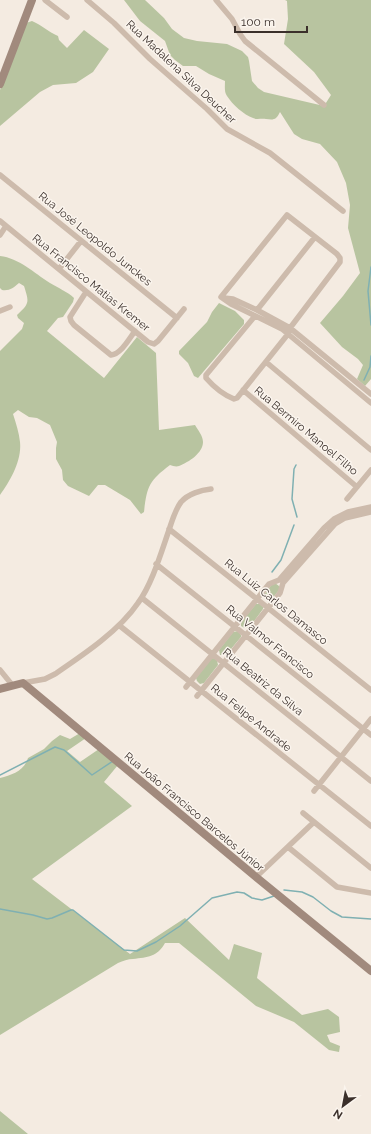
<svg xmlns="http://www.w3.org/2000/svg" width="371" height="1134" viewBox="0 0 371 1134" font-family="Raleway,sans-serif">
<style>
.green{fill:#b8c4a0}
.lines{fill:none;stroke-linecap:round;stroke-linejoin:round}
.stream{stroke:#7fb0b2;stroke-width:1.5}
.street{stroke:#cdbbac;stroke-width:5.5}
.secondary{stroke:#a18a7d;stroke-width:8}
.labels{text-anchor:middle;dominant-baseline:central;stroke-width:3;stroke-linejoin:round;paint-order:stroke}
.street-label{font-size:11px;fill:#3b302b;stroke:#fbf5ee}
</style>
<rect width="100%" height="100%" fill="#f4ebe1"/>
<path class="green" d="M124,0H145L164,18L172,29L184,38L197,41L227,44L242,51L248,57L249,61L252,81L258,88L264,92L324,106L331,95L314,72L284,44L288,19L287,1L285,0H371V379L365,386L357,379L363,365L358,359L342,347L320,323L343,296L360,273L348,228L350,205L346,183L337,162L320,144L302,139L294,134L280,112C276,120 274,120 266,119C261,118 257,120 253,118C244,115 232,104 227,96C224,92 225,86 225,81L209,74L196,66H183L175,60L170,55L165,41L140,21Z
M32,21C42,25 48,32 58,36L59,40L67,48L84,30L109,49L93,72L76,83L53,85L40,92L0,126V90L26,23Z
M0,256C19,258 34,273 50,283C58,288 68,292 74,298L73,302L63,317L58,318L47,331L104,378L137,337L156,353L159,430L195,425C198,430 203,436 203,442C203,453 189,462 179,466C176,467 173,466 170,465C149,481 147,486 144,512L141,514L130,500L105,485H98L89,496L68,486L63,480L62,470L56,459V448L57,442L50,425L37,418L29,417L18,410L13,414C16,423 19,433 20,442C22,461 10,481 0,495V351L22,329L24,323L18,318L17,315C30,303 29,302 24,286L19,283C13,288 10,291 2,290L0,288Z
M219,303L235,311L244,320V324L198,378L194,376L188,363L179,354V351L207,322L212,312Z
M275,583L279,586L280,589L270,601L266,600L264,595L272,584Z
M256,604H260L263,607V609L249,628H245L241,626V622Z
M238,631L241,635V637L226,655H220L219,650L233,632Z
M210,659H215L217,660L218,665L204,683L200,684L197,681L196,678Z
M80,733L86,738L67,751L80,762L99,749L118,765L104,782L132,806L32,879L130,954L185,918L229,960L234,944L262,953L257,978L302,1015L328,1009L339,1017L340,1032L327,1035L330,1042L340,1046L339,1052L329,1050L294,1022L256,1006L179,943H165C157,957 148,957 133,959C128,959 123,961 118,963L0,1035V778C12,775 24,771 28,758L44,749L52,741L60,735L70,739Z
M0,1111L28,1134H0Z"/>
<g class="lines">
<path class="stream" d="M371,267L368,291L371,325
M364,380L370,367L371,356
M296,465L294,469L292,499L297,517
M272,572L281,560L294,525
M0,775L55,747L64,750L92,775L113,761
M284,890L302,892L313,897L331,911L342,917L371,919
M0,909L33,915L47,919L52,918L71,910H73L124,950L137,951L156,942L180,926L212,898L237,892L244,893L252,898L262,900L274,896"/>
<path class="street" d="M45,0L67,17
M87,0L114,23L150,59L207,109L227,129L270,153L343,211
M216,0L232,19L240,34L245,41L324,105
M0,175L177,318
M0,221L148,342L154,344L158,341L184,309
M0,235L6,226
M59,269L81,241
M86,292L70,317L71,321L74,325L111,355C121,354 129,339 135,331
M221,297L287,215L337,254L340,258V262L290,328L288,334L237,398L234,399C224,395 213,386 206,378V375L255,316
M221,297L231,304L282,329L371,403
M224,298L233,299L257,310L290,328L371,394
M257,310L315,237
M0,311L10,307
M266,362L371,450
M243,390L357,487
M347,499L371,470
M169,529L371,690
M156,564L371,735
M279,580L324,528L334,519L348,512L371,507
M283,583L335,524L345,518L371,512
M142,598L371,781
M120,626L371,826
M0,670L13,686
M23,683L45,679L55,674C83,655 119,631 138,603C152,584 161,553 169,530C172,521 175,510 181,502C188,494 201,490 211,489
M186,687L269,584L279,580
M197,696L280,593L283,583
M314,791L371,719
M303,813L371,868
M288,847L337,887L371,893
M256,877L314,822"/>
<path class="secondary" d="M0,84L32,0
M0,689L23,683L256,877L371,971"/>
</g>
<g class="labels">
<g class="street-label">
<text transform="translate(181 72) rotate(43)">Rua Madalena Silva Deucher</text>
<text transform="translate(95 239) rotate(39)">Rua José Leopoldo Junckes</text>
<text transform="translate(91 283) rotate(39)">Rua Francisco Matias Kremer</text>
<text transform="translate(306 431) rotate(40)">Rua Bermiro Manoel Filho</text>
<text transform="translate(276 602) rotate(39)">Rua Luiz Carlos Damasco</text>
<text transform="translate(270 642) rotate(39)">Rua Valmor Francisco</text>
<text transform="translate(263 682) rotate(39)">Rua Beatriz da Silva</text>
<text transform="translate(251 718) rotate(39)">Rua Felipe Andrade</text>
<text transform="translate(194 812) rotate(40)">Rua João Francisco Barcelos Júnior</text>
</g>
</g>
<g transform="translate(343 1106) rotate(212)" stroke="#fbf5ee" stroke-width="3" paint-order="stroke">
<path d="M0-3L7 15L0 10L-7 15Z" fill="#3b302b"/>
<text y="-6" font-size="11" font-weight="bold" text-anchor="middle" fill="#3b302b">N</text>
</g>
<path d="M235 26v6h72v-6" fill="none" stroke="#3b302b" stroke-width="2"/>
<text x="241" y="26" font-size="12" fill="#3b302b" stroke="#fbf5ee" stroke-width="3" paint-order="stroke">100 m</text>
</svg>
